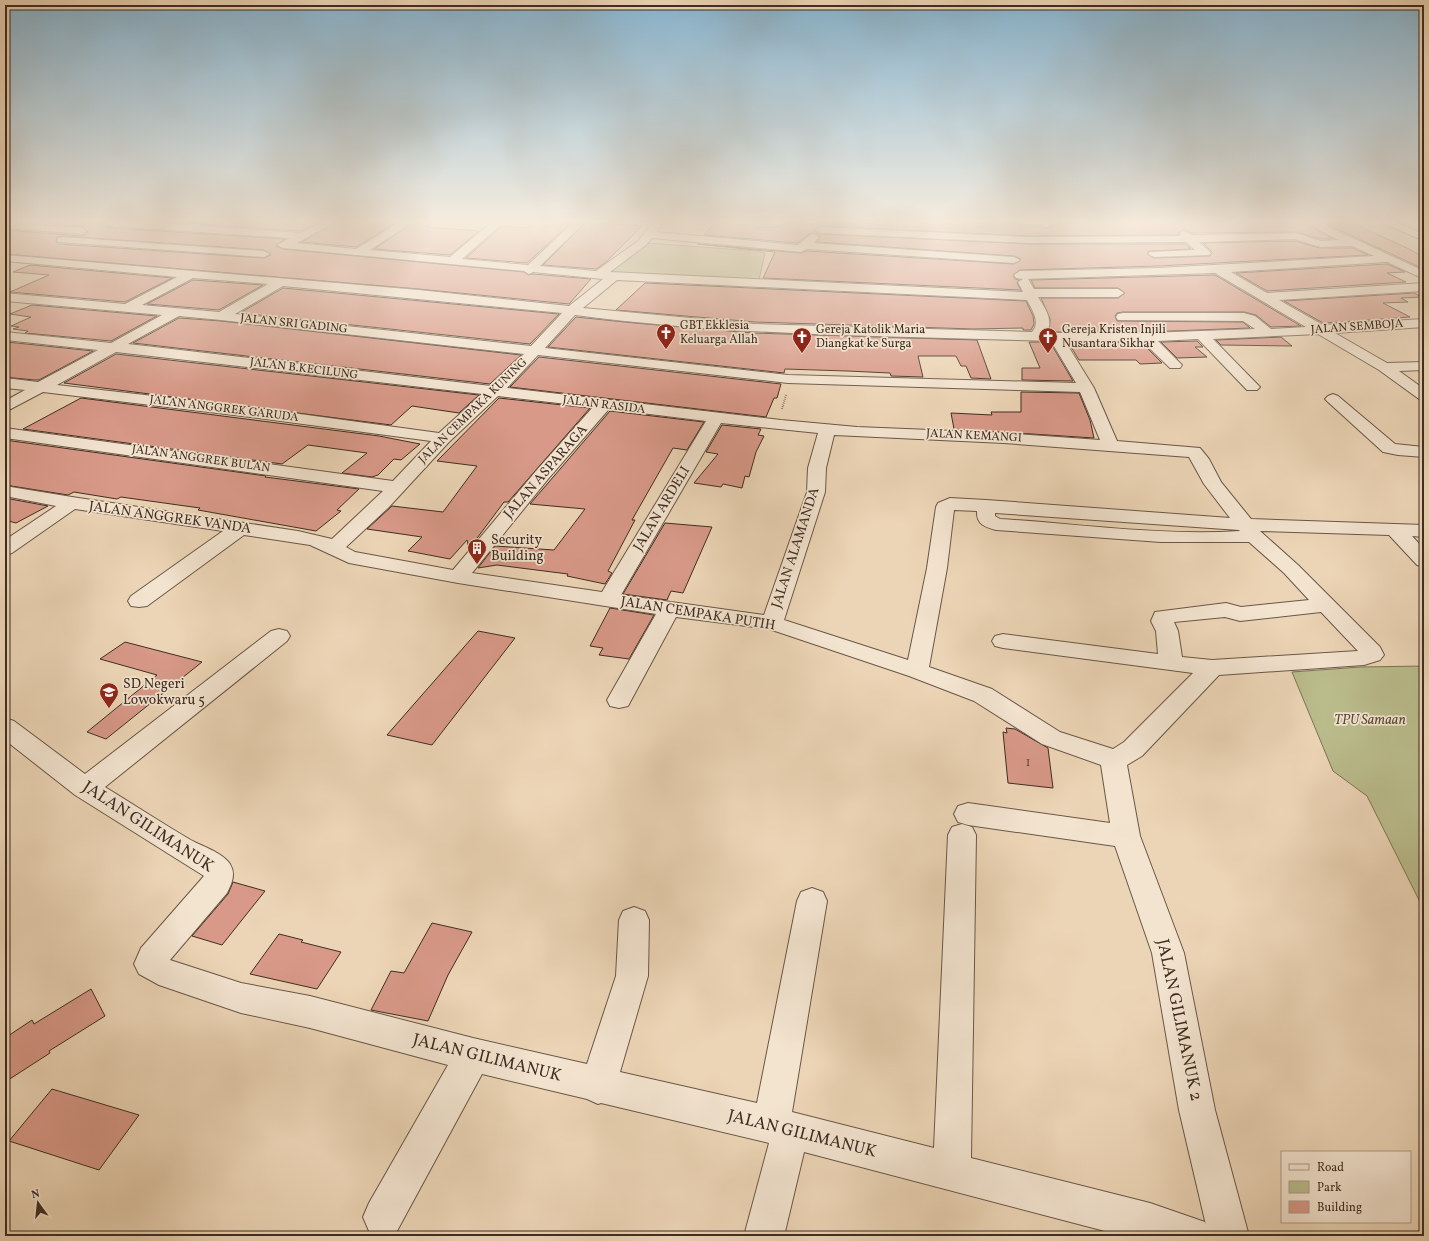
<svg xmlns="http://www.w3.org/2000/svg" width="1429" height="1241" viewBox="0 0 1429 1241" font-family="Vollkorn,serif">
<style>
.green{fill:#babc8c;stroke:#7c7457}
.building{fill:#d89988;stroke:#3f2d22;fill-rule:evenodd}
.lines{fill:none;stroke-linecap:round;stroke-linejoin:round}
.minor-casing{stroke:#6a5747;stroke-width:2}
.secondary-casing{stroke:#3f2d22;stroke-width:2}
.path{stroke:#3f2d22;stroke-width:2;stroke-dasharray:0.5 1.5;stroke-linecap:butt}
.minor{fill:#f3e4d0;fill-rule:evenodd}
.secondary{fill:#f3e4d0;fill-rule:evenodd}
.labels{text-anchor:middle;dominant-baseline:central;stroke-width:3.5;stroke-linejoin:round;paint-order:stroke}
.far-street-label{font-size:12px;fill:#3f2d22;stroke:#f3e4d0}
.far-poi-label{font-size:12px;fill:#3f2d22;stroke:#f3e4d0;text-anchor:start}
.number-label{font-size:12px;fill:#65483c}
.street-label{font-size:14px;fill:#3f2d22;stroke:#f3e4d0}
.poi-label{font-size:14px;fill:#3f2d22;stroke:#f3e4d0;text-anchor:start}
.park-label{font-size:14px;font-style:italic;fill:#584a37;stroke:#f3e4d0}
.near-street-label{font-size:17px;fill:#3f2d22;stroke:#f3e4d0}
</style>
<rect width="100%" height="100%" fill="#ecd5b6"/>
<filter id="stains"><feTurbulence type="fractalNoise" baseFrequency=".005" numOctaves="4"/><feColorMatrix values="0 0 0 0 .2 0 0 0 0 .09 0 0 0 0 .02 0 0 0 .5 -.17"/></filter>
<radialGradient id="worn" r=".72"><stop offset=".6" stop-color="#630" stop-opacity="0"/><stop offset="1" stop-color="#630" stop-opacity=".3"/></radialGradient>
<path class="green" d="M647,243L756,251L765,253L759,280L607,273Z
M1424,666V910L1367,796L1333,771L1292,672L1360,667Z"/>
<path class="building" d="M26,222H105L107,226L111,228L285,239L276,246L283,249L524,272L528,275L533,274L591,279L569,304L419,289L5,254V230L82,236L88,232L82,226ZM62,236L264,250L271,255L264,258L58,244L56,241L57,237Z
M168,222H318L301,231Z
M336,222H397L356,247L302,242Z
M414,222H434L426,227L479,231L450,255L374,249Z
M529,222H572L527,263L466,258L502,226L529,228Z
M586,222L642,226L606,262L596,269L543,265Z
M715,222H749L756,226L766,228L781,226L784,222H845L887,225L886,224H896V222H1040L1042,227L1047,228L1053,225V222H1303L1333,239H1321L1296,232L1192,233L1184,230L1179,231L1178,235L1029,236L820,226L814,231L820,234L1029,244H1185L1191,249L1149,251L1147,254L1154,258L1210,256L1212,252L1203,243L1295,241L1320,248H1352L1368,255L1158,266L1020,270L1013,275L1015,279L1019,280L1017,283L1021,290L763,278L775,252L697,244L801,253L807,251L1014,264L1021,259L1014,256L817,242L820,237L814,233L809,234L798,243L704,235Z
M1322,222H1350L1407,248L1424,257V269Z
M1387,264L1405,272L1387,273L1406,282L1267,291L1236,273Z
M30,265L172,278L125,302L10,292L49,275L13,272Z
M1215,275L1301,326L1271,327L1256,315L1244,312H1123L1117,313L1115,316L1117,321L1243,322L1250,328L1146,332H1049L1050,319L1041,298H1118L1125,293L1118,288H1035L1031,280Z
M193,280L263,285L219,310L147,304Z
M645,283L1026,301L1033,316L1034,324L1031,330H1023V328L973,329L755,322L616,310Z
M283,288L559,314L530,344L240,313Z
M1414,293L1422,297L1401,298L1408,302L1383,303L1410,317L1342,322L1323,323L1284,301Z
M32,305L157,316L111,341L25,333L28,331L13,329L19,327L11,326L31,317L10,314Z
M576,317L634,323L753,333L977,340L991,379L971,378L966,366H961L956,356H918L923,377L891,376L890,373L847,371L785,369L784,373L548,347Z
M179,318L221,321L521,355L490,384L133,343Z
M1281,337L1292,346L1221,345L1216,340Z
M1197,341L1203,347H1195L1207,357L1177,358L1161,342Z
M7,342L93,351L39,380H34L5,377V343Z
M1029,342H1050L1073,381L1022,380V368H1040Z
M1068,342H1141L1162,363L1140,364L1136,360H1079Z
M116,354L479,395L459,413L412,406L391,425L64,383Z
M539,357L781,384L777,398H774L766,417L510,387Z
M1021,392L1079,393L1090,420L1094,438L954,429L951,413L992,415L991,412H1021Z
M81,398L379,436L420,444L401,460L394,459L378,475L372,477L342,473L367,453L308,445L282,464L23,429Z
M499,398L590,408L508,502H504L469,549L467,540L450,559L408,551L422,537L367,529L392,506L443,512L477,466L437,461Z
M610,411L704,422L687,450L673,448L632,520H635L608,571L612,573L605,584L567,576L568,574L497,565L478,568L495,546L554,550L585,509L530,504Z
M722,425L761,429L758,435L764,436L756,452L749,477L745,476L742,488L723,484L721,487L694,483L718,454L706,452Z
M5,440L266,476L265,477L359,489L337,510L341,511L316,531L198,510L200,508L121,497L117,499L74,492L68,495L5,485Z
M5,498L48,506L16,523L5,520Z
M665,523L712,527L683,593L671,591L667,600L623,594Z
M610,608L654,615L629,659L599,655L603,648L590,646Z
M478,631L515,638L432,745L387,735Z
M125,642L202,662L106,739L87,732L157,675L100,659Z
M1006,728L1015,729L1048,748L1053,788L1008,783L1003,732L1007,733Z
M233,882L265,891L222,945L192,936L228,894Z
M432,923L472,932L448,975L428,1021L371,1010L391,971L404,973Z
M279,934L303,940L301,942L341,952L317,989L250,974Z
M91,989L105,1016L49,1051L50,1053L5,1082V1038L32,1020L34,1024Z
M52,1089L139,1115L99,1170L9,1141Z"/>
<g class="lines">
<g class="minor-casing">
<path id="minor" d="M5,222L82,228L87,231L82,234L5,228Z
M106,222H145L301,233L322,222H335L297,243L356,249L400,222H413L370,250L450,257L492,222H504L462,259L528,265L574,222H585L540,266L596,271L638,241L654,222H664L657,232L798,245L810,235L814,234L819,237L814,243L1014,257L1020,260L1014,263L807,249L801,252L652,238L646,245L610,272L1023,292L1018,282L1023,279L1016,278L1014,275L1020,271L1158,268L1374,256L1352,246L1320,247L1295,239L1199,242L1211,253L1209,255L1154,257L1148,254L1150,252L1195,250L1186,242L1029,243L820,233L815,230L820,227L1029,237L1180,236V232L1184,231L1192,235L1296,233L1321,241L1339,240L1304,222H1318L1424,271V279L1387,262L1231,272L1267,293L1424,283V291L1279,300L1323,325L1424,319V327L1335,333L1387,363L1424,362V370L1399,371L1424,389V401L1419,399L1379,370L1318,334L1213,339L1257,384L1260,387L1257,390H1247L1198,339L1158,341L1182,365L1180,368H1170L1142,341H1065L1094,388L1117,441L1200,448L1209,459L1221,482L1251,519L1424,525V537L1412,536L1424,549V567L1417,565L1389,535L1260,531L1298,565L1380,647L1384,655L1380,660L1364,665L1219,675L1142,756L1127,765L1140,836L1184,953L1215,1110L1249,1236H1124L804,1152L784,1236H744L769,1143L601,1103L598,1104L587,1099L482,1074L397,1231L385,1236L369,1231L363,1217L369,1203L448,1065L310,1028L241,1013L159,985L139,974L134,964L141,948L204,876L75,795L5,740V718L14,721L85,774L271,631L279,629L287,631L290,636L287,641L105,787C133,804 160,822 189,839C201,846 222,852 230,864C236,874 232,883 227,893L170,960L241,983L310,996L473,1038L587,1064L616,976L619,920L623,911L634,907L645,911L649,920L648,976L620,1072L757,1103L797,901L801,892L812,888L823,892L827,901L792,1112L934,1148L948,835L952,827L962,824L972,827L976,835L971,1158L1150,1203L1205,1222L1206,1225L1179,1110L1152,953L1115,846L968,825L958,822L954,814L958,806L968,803L1110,823L1101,765L1042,744L974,701L909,676L769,629L676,617L628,706L619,708L610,706L607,700L656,614L458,583L349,563L310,545L244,535L147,606L139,607L131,606L128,601L131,596L223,531L75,509L12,553L5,555V540L56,506L5,496V486L72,497L298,531L332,539L383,491L5,438V428L393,481L431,441L242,416L43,392L5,412V401L25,390L5,388V378L38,382L98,350L5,340V332L111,343L162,315L5,301V293L125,304L177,277L5,261V255L419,290L569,306L603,279L533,272L529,274L524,271L283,248L277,245L290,238L111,226L107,225ZM1215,273L1306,327L1271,329L1255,316L1244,313H1123L1118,314L1116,317L1118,320L1243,321L1255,329L1146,333H1046C1055,321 1044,307 1038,297H1118L1124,293L1118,289H1034L1028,279H1025ZM193,278L268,284L219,312L142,305ZM617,280L1027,300C1032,310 1041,322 1032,332L755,324L583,308ZM283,286L562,313L531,346L235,314ZM575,315C733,336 892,336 1051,341L1076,383L788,375L545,348ZM179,316L221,320L524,354L491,386L128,344ZM116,352L482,394L439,433L242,406L57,385ZM538,355L788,383L1080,392L1100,440L1004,433L857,427L781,420L507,388ZM498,396L593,407L536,471L453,570L355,552L346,547L389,507L449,442ZM609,409L706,421L602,592L472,573L548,479ZM721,423L818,433L808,468L807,492L764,615L621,595ZM834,435L1004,443L1189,457L1204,484L1230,518L986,500L950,498L938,503L936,507L927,568L908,660L784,620L825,492L826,468ZM954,510L977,511C976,524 985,527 996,530L1161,542H1249L1284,573L1309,600L1241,607L1226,603L1155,612L1151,621L1156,631L1158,654L1003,634L995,636L992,641L995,646L1003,648L1193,673L1124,742L1113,749L1060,732L992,689L929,667L947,568ZM995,513L1239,530L1240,531C1161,536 1079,524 1000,519L995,516ZM1321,612L1358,651L1212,660L1182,657L1178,631L1174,622L1225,617L1240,621Z
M750,222H783V223C778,228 755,227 750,222Z
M1041,222H1051L1052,224L1047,227L1043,226Z
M62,237L264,251L270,254L264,257L58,242L57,240L58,238Z
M1333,394L1338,396L1395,444L1424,447V457L1398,455L1383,452L1328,402L1325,399L1328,396Z"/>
</g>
<g class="secondary-casing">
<path id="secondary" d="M1380,222H1394L1424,234V241Z"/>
</g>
<path class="path" d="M782,409L786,395"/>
<use href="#minor" class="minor"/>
<use href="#secondary" class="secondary"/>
</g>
<linearGradient id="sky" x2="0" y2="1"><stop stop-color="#88b6d2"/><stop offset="0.56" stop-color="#f6ecde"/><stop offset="1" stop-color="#f6ecde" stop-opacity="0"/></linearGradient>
<rect width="1429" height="396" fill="url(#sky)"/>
<defs>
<g id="church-pin" transform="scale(1)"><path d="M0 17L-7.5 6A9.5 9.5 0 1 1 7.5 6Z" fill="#8f2418" stroke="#f3e4d0"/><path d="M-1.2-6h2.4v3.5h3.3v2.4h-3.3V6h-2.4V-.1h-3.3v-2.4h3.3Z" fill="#fff"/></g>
<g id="building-pin" transform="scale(1)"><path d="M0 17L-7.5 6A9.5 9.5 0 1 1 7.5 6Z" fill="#8f2418" stroke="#f3e4d0"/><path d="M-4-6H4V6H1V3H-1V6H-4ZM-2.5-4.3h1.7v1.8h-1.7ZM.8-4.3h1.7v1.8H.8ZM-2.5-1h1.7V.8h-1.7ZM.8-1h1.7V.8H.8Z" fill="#fff"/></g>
<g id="school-pin" transform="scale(1)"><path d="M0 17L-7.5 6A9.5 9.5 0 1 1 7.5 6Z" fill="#8f2418" stroke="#f3e4d0"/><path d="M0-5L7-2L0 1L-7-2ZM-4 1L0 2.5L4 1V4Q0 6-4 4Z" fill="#fff"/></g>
</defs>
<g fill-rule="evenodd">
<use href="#church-pin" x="666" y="333"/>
<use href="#church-pin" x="802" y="337"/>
<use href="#church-pin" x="1048" y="337"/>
<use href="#building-pin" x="477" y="548"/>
<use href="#school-pin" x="109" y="692"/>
</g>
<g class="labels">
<g class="far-street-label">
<text transform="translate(294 324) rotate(6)">JALAN SRI GADING</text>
<text transform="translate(1357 327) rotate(-4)">JALAN SEMBOJA</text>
<text transform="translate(304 369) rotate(7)">JALAN B.KECILUNG</text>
<text transform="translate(604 405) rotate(7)">JALAN RASIDA</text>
<text transform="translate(224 409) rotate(7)">JALAN ANGGREK GARUDA</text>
<text transform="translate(473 411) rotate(-44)">JALAN CEMPAKA KUNING</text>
<text transform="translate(974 436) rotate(3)">JALAN KEMANGI</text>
<text transform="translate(201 459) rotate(8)">JALAN ANGGREK BULAN</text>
</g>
<g class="far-poi-label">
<text x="680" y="326">GBT Ekklesia<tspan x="680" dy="14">Keluarga Allah</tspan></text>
<text x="816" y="330">Gereja Katolik Maria<tspan x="816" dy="14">Diangkat ke Surga</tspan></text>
<text x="1062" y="330">Gereja Kristen Injili<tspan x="1062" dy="14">Nusantara Sikhar</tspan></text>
</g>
<g class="number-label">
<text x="1028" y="763">1</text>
</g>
<g class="street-label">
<text transform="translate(546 472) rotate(-49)">JALAN ASPARAGA</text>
<text transform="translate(662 509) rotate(-59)">JALAN ARDELI</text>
<text transform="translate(170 518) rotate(8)">JALAN ANGGREK VANDA</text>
<text transform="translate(796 548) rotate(-72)">JALAN ALAMANDA</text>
<text transform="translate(698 614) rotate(9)">JALAN CEMPAKA PUTIH</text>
</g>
<g class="poi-label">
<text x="491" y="540">Security<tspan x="491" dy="16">Building</tspan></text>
<text x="123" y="684">SD Negeri<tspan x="123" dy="16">Lowokwaru 5</tspan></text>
</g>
<g class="park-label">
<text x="1370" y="720">TPU Samaan</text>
</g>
<g class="near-street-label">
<text transform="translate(148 827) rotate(33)">JALAN GILIMANUK</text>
<text transform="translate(1179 1020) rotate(78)">JALAN GILIMANUK 2</text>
<text transform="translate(487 1058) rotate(14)">JALAN GILIMANUK</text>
<text transform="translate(802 1134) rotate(14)">JALAN GILIMANUK</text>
</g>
</g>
<rect width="1429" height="1241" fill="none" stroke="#ecd5b6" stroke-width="20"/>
<rect x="6" y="6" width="1417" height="1229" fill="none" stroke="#3f2d22" stroke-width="2"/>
<rect x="10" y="10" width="1409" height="1221" fill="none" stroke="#3f2d22"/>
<rect x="1281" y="1151" width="130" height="72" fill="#f3e4d0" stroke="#ab9b8a"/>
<rect x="1289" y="1164" width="20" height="6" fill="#f3e4d0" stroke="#ab9b8a"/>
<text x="1317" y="1171" font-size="12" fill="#3f2d22">Road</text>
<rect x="1289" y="1181" width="20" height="12" fill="#babc8c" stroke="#ab9b8a"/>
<text x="1317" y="1191" font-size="12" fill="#3f2d22">Park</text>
<rect x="1289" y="1201" width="20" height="12" fill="#d89988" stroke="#ab9b8a"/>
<text x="1317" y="1211" font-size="12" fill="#3f2d22">Building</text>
<g transform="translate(38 1203) rotate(345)" stroke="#f3e4d0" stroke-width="3" paint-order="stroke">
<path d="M0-3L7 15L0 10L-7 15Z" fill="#3f2d22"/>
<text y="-6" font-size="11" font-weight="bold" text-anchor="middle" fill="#3f2d22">N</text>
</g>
<rect width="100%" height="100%" filter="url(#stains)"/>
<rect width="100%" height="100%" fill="url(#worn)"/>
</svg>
